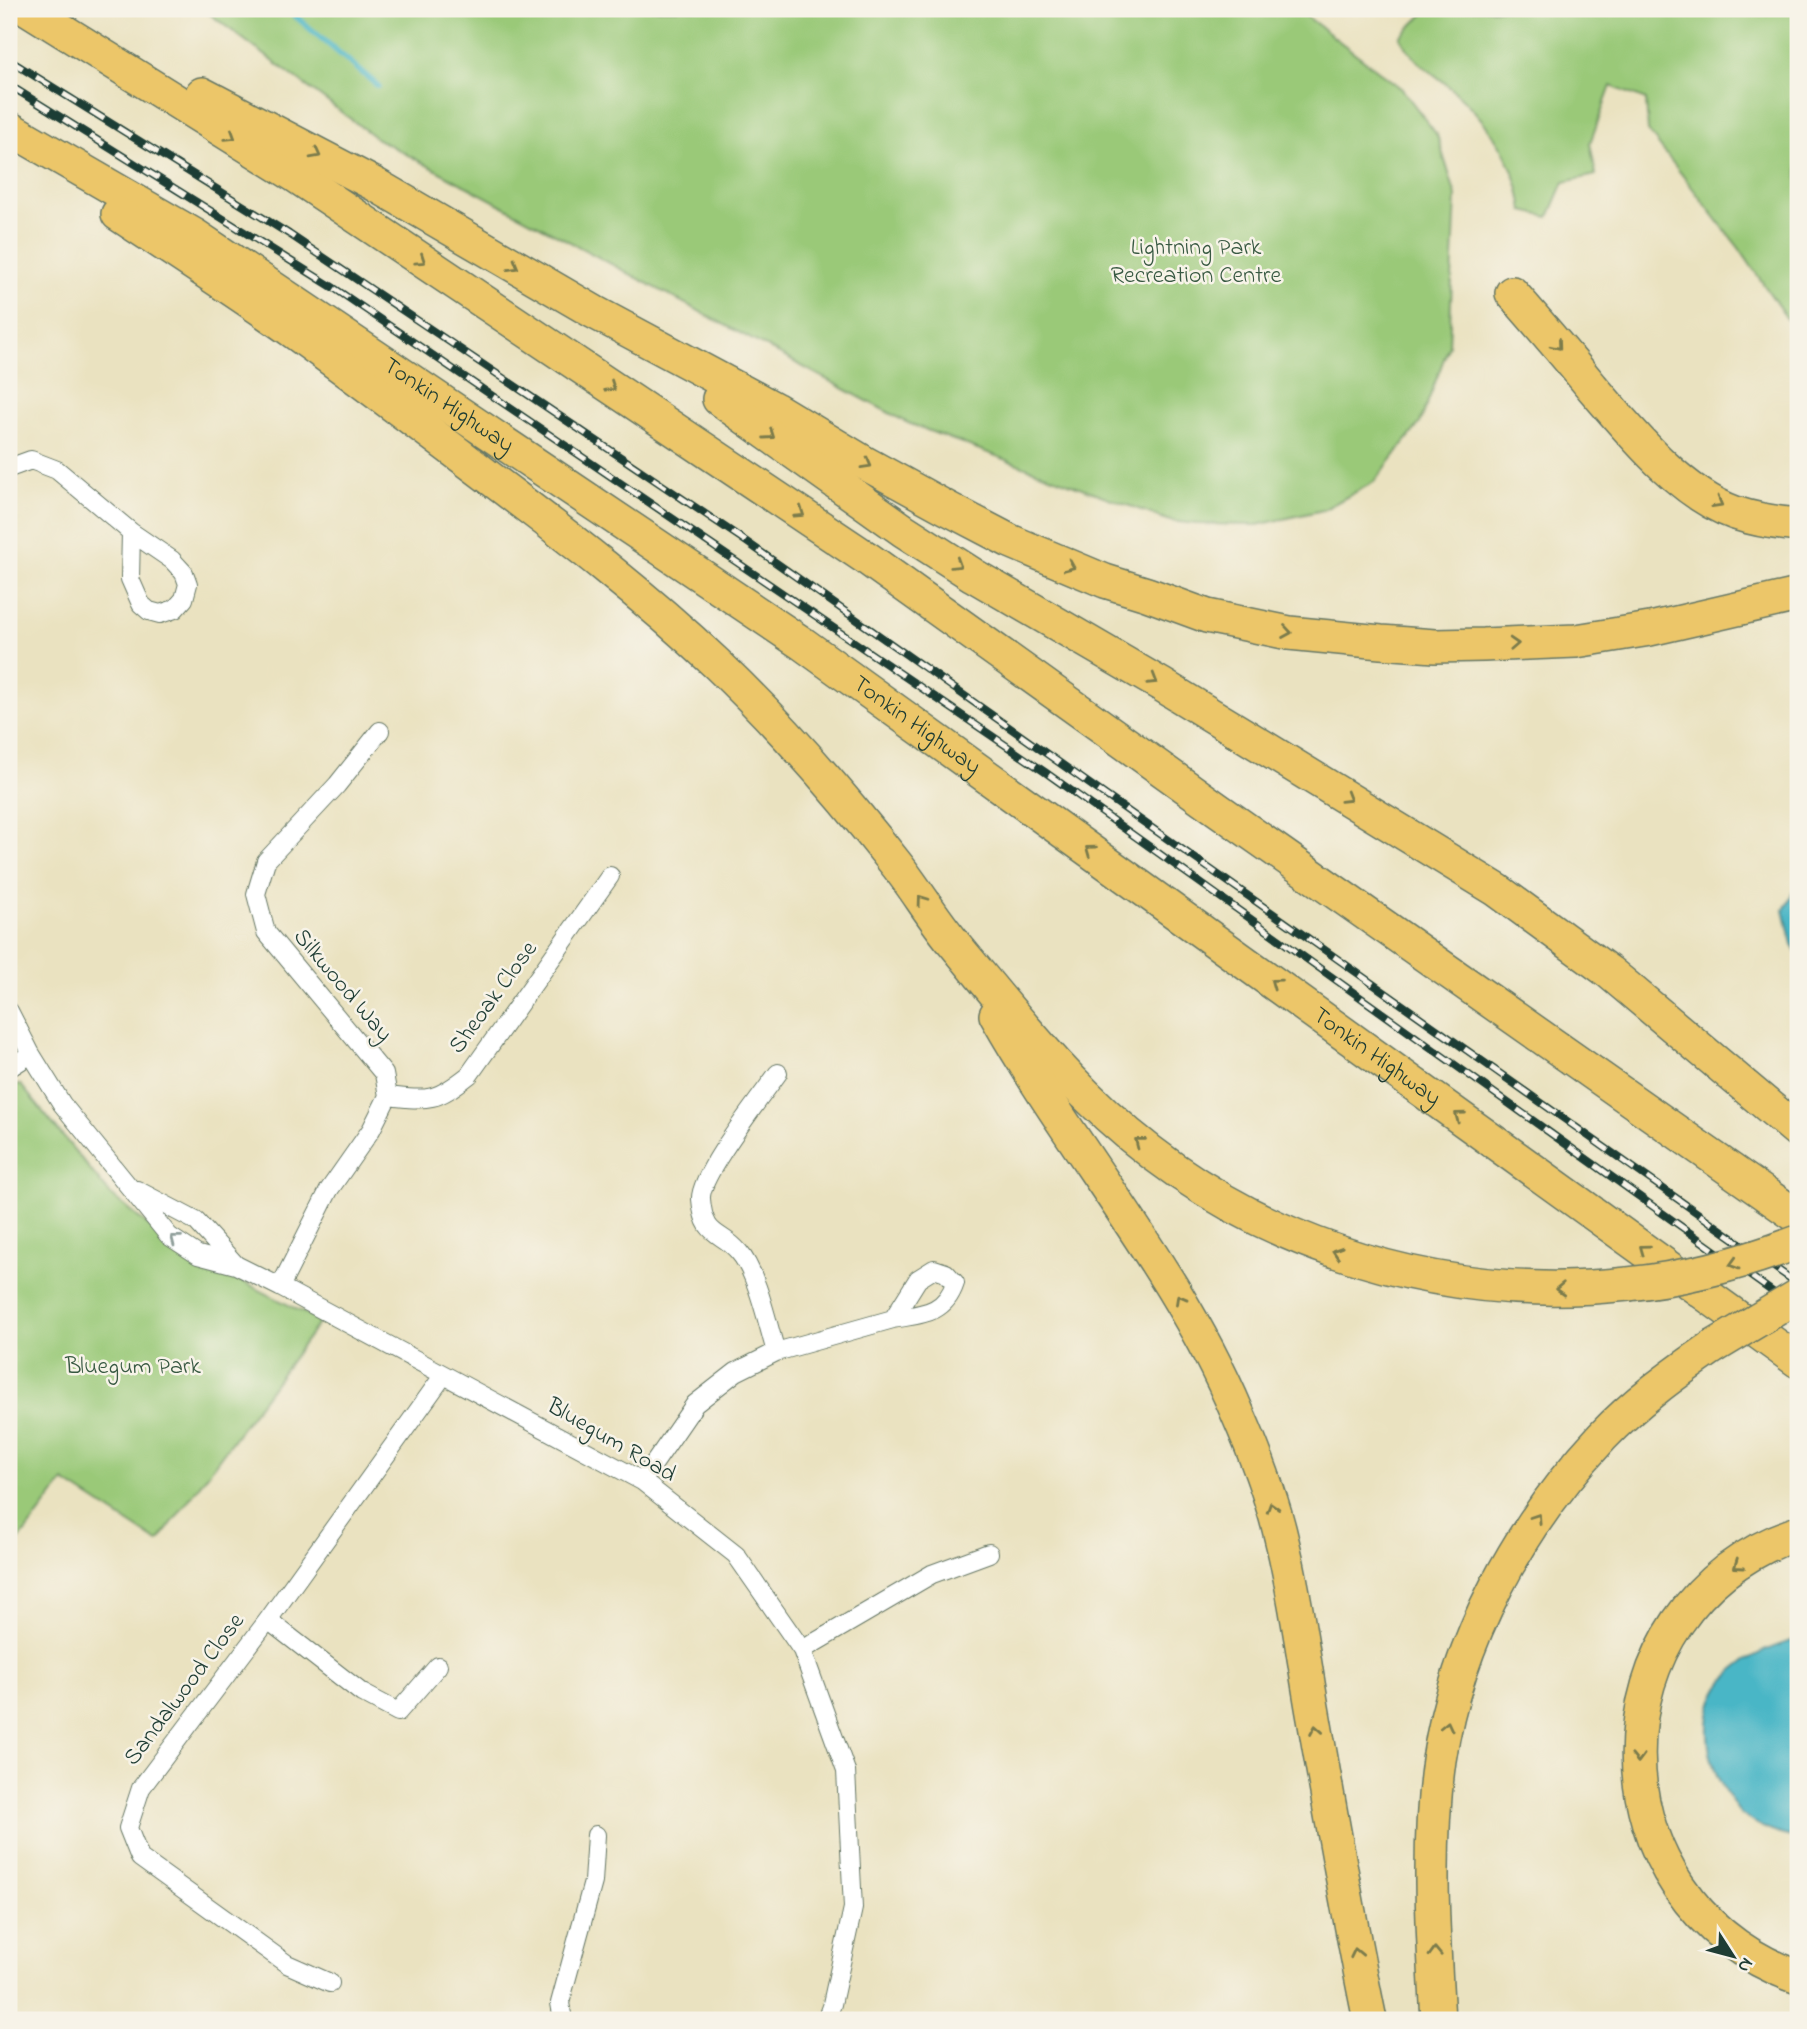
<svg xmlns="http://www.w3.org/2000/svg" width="1807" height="2029" viewBox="0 0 1807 2029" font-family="'Indie Flower',sans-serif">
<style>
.green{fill:#9ac978;stroke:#5c8356;stroke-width:2}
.water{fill:#4ab6c6;stroke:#347a7d;stroke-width:2}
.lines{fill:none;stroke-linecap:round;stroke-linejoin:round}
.stream{stroke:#4ab6c6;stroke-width:6}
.minor-casing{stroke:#667765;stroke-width:20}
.motorway-casing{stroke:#667765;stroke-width:36}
.minor{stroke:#fff;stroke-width:18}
.motorway{stroke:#ecc669;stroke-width:33}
.rail-casing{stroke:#1f3d34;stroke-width:8}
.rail{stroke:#f7f3e8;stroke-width:5;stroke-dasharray:16;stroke-linecap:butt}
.motorway-bridge-casing{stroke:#667765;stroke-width:36;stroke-linecap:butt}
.motorway-bridge{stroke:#ecc669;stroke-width:33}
.oneway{stroke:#7b7b4c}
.oneway2{stroke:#8f9e9a}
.labels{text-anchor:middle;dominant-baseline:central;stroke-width:5;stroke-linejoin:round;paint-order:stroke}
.park-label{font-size:24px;fill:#385942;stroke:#f7f3e8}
.street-label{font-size:24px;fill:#1f3d34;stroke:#f7f3e8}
</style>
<rect width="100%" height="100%" fill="#f7f3e8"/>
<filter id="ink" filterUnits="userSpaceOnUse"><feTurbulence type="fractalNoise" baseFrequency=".0143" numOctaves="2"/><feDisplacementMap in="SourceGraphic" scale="14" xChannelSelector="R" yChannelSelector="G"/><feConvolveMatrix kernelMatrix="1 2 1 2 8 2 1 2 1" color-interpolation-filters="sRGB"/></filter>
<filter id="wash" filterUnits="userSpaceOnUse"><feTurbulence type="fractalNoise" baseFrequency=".00686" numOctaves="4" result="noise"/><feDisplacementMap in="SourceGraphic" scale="28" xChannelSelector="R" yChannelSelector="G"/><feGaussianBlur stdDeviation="1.57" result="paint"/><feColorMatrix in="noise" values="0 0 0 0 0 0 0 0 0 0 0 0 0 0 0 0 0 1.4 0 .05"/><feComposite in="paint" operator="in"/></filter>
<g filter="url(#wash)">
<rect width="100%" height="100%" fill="#eae2c0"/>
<path class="green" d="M203,9H1297L1402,89L1437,135L1456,196L1449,345L1420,423L1374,482L1323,510L1257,525L1197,524L1170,521L908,423L376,138Z
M1429,9H1798V335L1739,248L1648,131L1646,100L1611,86L1590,143L1596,175L1564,182L1549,217L1523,211C1517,159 1484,116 1445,83C1423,65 1415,63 1400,37Z
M12,1084L21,1085L110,1194L184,1255L209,1264L320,1321L158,1542L64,1481L14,1547L9,1546V1085Z"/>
<path class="water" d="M1798,883V954L1792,944L1784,910Z
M1798,1639V1838C1779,1835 1760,1828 1744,1816C1738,1813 1735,1805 1731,1800C1706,1765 1696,1710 1728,1676C1748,1655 1772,1647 1798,1639Z"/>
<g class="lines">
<path class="stream" d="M287,9L378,86"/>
</g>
</g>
<g filter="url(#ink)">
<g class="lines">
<g class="minor-casing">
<path id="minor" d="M9,468L31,460L57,470L131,532L172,560L184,573L188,584L184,599L175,609L160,614L149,611L141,604L130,579L131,532
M9,1011L31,1054L62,1104L169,1236L198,1255L236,1265L280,1287L642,1481L736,1555L802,1650L846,1771L853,1908L832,2004L826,2020
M9,1068L31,1054
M388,1096C430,1101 436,1101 469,1075L610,876
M137,1190L196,1221L236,1265
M280,1287L329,1190L371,1130L388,1096L384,1074L266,932L256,894L266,861L337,785L380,731
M776,1352C768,1326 757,1272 739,1252C721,1230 704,1239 701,1199C699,1175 762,1096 778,1073
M642,1481L695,1404L736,1372L776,1352L893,1319L918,1279L934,1269L946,1273L955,1283C945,1314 922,1314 893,1319
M268,1620L362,1693L398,1712L438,1666
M802,1650L932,1574L989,1553
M330,1983L287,1964L140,1858L128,1828L141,1788L268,1620L443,1376
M563,2020L560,2003L593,1882L596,1835"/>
</g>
<g class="motorway-casing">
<g id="motorway">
<path d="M28,9L296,176L868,559L1217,809L1798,1217"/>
<path d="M202,94L376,185L594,312L775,409L863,462L945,507L1010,541L1105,581L1147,594L1207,616L1289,633L1381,642L1435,646L1483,645L1576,641L1650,629L1798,595"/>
<path id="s1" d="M9,128L194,235L803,644L1798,1361"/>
<path d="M118,214C177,253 236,291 294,332C359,379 423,427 486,475C566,535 644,595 717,664C782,726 841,794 896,864C916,889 932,917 953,942C995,993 1038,1047 1085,1094C1227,1237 1428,1306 1628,1284"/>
<path d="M1512,293C1539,324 1566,355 1592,387C1630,431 1679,493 1735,513C1756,520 1777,523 1798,525"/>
<path d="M719,399L903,530L973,575L1162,685L1497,890L1609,972L1798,1131"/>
<path d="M996,1015C1072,1150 1176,1268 1237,1412C1255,1453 1272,1497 1282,1541C1296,1597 1303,1656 1313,1713C1331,1816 1349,1918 1370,2020"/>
<path d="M1798,1533C1584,1605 1586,1902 1798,1977"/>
<path d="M1438,2020C1433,1934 1427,1846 1439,1760C1457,1639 1520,1525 1602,1437C1635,1402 1674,1374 1713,1347"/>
</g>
</g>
<use href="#minor" class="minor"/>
<use href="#motorway" class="motorway"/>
<g class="rail-casing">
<path id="rail" d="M9,60L289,234L741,538L1798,1284
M9,85L334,288L1045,772L1798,1310"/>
</g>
<use href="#rail" class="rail"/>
<g class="motorway-bridge-casing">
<path id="motorway-bridge" d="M1628,1284C1687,1278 1743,1263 1798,1242
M1713,1347L1798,1296"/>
</g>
<use href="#motorway-bridge" class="motorway-bridge"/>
</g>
<defs><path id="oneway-chevron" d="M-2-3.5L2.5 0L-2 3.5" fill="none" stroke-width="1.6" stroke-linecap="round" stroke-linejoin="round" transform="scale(1.75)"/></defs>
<g class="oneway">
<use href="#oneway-chevron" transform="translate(231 136) rotate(32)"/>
<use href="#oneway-chevron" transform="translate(316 154) rotate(28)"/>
<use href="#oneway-chevron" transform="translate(421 260) rotate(34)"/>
<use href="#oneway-chevron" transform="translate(514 266) rotate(30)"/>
<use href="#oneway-chevron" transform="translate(1557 345) rotate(50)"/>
<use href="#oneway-chevron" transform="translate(611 387) rotate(34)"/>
<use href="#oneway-chevron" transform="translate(770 435) rotate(35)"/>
<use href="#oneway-chevron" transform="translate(867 464) rotate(29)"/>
<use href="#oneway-chevron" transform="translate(1718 503) rotate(30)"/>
<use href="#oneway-chevron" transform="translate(800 513) rotate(34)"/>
<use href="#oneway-chevron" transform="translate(957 564) rotate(32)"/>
<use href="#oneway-chevron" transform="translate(1070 566) rotate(23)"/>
<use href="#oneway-chevron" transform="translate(1287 632) rotate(9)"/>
<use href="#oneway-chevron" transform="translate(1514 644) rotate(-3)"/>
<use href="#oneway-chevron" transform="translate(1153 680) rotate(31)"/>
<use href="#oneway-chevron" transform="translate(1347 798) rotate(31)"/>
<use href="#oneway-chevron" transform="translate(1090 850) rotate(-144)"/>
<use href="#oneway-chevron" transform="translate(922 900) rotate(-126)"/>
<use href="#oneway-chevron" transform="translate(1275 983) rotate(-144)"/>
<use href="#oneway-chevron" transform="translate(1459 1116) rotate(-144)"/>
<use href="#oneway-chevron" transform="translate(1139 1142) rotate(-142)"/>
<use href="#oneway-chevron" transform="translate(1644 1249) rotate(-144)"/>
<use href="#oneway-chevron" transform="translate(1337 1252) rotate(-162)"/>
<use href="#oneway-chevron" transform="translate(1734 1264) rotate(164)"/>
<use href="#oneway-chevron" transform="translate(1560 1289) rotate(178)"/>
<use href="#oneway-chevron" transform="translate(1180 1299) rotate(-119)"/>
<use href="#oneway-chevron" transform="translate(1272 1507) rotate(-107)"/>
<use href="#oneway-chevron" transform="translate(1537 1518) rotate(-56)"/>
<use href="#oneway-chevron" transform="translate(1738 1565) rotate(145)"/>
<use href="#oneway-chevron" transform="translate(1447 1726) rotate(-77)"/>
<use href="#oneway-chevron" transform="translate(1316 1730) rotate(-100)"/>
<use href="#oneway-chevron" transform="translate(1638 1758) rotate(89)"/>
<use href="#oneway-chevron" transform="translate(1435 1952) rotate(-92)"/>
<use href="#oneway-chevron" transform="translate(1356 1953) rotate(-102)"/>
</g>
<use class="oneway2" href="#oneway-chevron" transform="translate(175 1239) rotate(-142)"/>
</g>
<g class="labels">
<g class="park-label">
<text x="1196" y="248">Lightning Park<tspan x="1196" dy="28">Recreation Centre</tspan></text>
<text x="133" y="1367">Bluegum Park</text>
</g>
<g class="street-label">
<text stroke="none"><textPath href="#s1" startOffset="520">Tonkin Highway</textPath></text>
<text stroke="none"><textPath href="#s1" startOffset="1087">Tonkin Highway</textPath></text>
<text transform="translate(342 986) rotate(50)">Silkwood Way</text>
<text transform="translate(494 998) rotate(-54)">Sheoak Close</text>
<text stroke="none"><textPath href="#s1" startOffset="1654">Tonkin Highway</textPath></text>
<text transform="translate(611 1441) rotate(30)">Bluegum Road</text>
<text transform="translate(185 1690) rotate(-53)">Sandalwood Close</text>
</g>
</g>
<rect width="1807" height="2029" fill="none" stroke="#f7f3e8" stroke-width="35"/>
<g transform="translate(1733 1956) rotate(126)" stroke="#f7f3e8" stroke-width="5" paint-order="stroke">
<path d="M0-5L12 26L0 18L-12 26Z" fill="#1f3d34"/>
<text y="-10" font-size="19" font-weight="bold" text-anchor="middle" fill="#1f3d34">N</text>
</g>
</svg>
